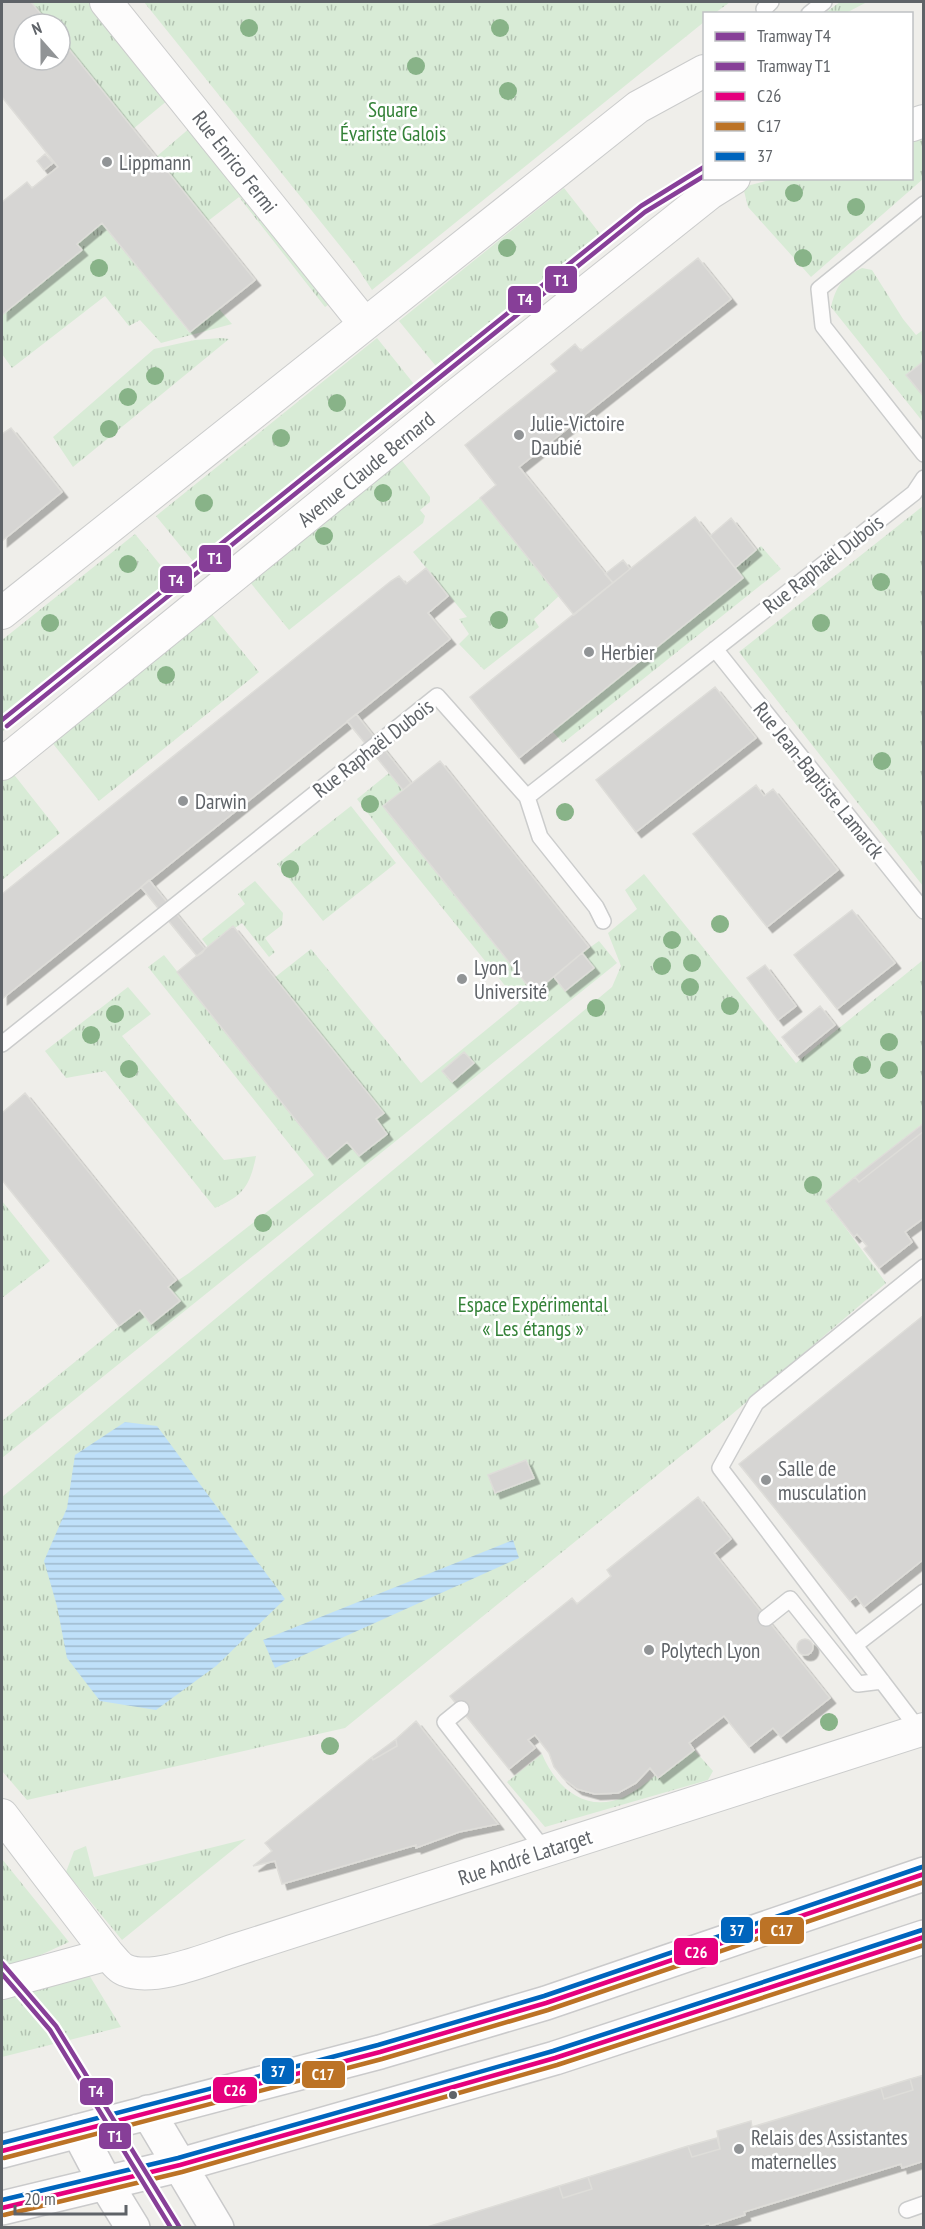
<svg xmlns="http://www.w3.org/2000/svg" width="925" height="2229" viewBox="0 0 925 2229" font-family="'PT Sans Narrow',sans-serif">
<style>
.grass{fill:url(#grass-tufts)}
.water{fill:url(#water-rules)}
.building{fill:#d6d5d3;stroke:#deddd9;stroke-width:1.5;filter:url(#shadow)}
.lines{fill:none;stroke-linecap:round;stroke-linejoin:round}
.lane-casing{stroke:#cbcccc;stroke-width:18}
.street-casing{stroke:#cbcccc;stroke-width:34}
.secondary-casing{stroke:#cacacb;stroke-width:36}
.lane{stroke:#fdfcfc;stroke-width:15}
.street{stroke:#fdfcfc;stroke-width:32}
.secondary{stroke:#fdfcfc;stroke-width:33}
.bus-1-casing{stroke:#fff;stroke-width:9}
.bus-2-casing{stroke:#fff;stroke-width:9}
.bus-3-casing{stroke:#fff;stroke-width:9}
.bus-1{stroke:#e5007d;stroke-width:4.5}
.bus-2{stroke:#bc7326;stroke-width:4.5}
.bus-3{stroke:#0065bd;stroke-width:4.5}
.tram-1-casing{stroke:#fff;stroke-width:9}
.tram-2-casing{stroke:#fff;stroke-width:9}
.tram-1{stroke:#873f98;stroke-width:4.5}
.tram-2{stroke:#873f98;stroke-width:4.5}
.tree{fill:#88b388}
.poi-dot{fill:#919496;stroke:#fff;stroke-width:2}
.bus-dot{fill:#5f6368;stroke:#fff;stroke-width:2}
.labels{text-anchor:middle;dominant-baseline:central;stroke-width:5;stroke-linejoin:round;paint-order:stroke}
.park-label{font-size:21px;fill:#348238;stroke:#fff}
.poi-label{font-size:21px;fill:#5f6368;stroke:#fff;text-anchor:start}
.street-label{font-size:21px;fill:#5f6368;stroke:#fff}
.line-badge{stroke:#fff;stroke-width:2}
.badge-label{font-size:16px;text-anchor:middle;font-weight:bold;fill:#fff}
</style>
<defs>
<pattern id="grass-tufts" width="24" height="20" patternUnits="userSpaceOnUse" patternTransform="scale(1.5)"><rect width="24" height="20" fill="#d8ebd6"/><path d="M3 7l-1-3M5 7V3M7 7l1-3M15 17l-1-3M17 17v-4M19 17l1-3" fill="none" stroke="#b2c2b1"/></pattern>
<pattern id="water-rules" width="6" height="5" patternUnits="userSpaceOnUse" patternTransform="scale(1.5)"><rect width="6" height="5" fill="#bfe0f9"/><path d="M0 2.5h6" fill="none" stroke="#9eb9cd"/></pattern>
<filter id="shadow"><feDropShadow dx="5.5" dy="5.5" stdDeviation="0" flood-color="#0004"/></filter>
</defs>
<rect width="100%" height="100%" fill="#efeeea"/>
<path class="grass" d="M31,2H89L168,100L133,129L60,38V24H49Z
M144,2H730L715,13L704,14V22L372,290L357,267Z
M840,2H867L846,13H825Z
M191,127L332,302L325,307L239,197L208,221L156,157Z
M923,135V179L811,277L748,207L743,187L773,179L912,178V138Z
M564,188L608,244L444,376L399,321Z
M102,223L189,332L219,309L232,324L161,343L140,320L129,326L105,296L12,368L2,354V315L82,250L77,244Z
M862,268L872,270L903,319L916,335L923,330V422L831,307C836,286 842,278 862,268Z
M221,338L229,339L73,467L53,437L154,349L195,340Z
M377,338L422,394L201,571L156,516Z
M400,458L430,497V502L420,510L425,516L423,523L289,630L249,581Z
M480,498L559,596L534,619L539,627L484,670L459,644L469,634L459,619L467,617L413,552Z
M923,506V886L739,652Z
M135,534L180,589L2,732V640Z
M761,546L781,569L563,743L552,731L743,578L735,568Z
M210,612L259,672L99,801L50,740Z
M12,772L60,833L2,880V780Z
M389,773L403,790L383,806L533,993L554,977L566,991L594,968L582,953L599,941L617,963L2,1458V1421L139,1310L152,1324L180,1301L168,1287L189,1273L314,1175L148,967L164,955L327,1159L347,1142L359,1156L387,1134L376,1119L383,1113L274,978L311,949L421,1083L519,1003L402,858L357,799Z
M351,806L396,863L323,921L277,864Z
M644,874L796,1063L923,960V1123L826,1201L886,1283L724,1421L345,1728L27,1800L2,1771V1497L612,987L621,966L608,933L637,909L625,890Z
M255,881L283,913L282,925L265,938L275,952L269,957L242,923L235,928L233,927L208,947L202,939L245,904L238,894Z
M128,987L151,1014L122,1036L224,1160L256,1156C250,1186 243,1196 215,1208L105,1071L66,1078L45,1051Z
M2,1201L50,1261L2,1298Z
M694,1750L713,1771L708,1780L545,1827L507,1782L542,1754C556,1788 586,1814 624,1797C636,1791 646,1783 656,1775L659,1778Z
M246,1839L122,1940L66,1872L74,1851L86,1846L94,1877Z
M2,1859L69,1942L34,1958L2,1966Z
M86,1970L121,2027L2,2057V1993Z"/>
<path class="water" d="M125,1422L157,1426L285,1599L216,1666L156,1710L100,1701L67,1658L57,1606L44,1561L67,1508L75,1455Z
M513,1540L519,1558L275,1668L263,1640Z"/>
<path class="building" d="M2,2H31L49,24H24V60H60V38L255,280L190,332L102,223L77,244L82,250L2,315V202L27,182L32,188L58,167L2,97Z
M45,154L53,163L44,170L37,161Z
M698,258L731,299L519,467L613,583L574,615L480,498L496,485L465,445L557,371L551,364L575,344L581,351Z
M924,361V397L906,375Z
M11,428L62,492L2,541V434Z
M695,517L743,578L519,758L470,697Z
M731,518L756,550L735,568L710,536Z
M623,560L630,569L613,583L605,574Z
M426,568L448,596L428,613L450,639L2,999V894L391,581L399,576L406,584Z
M715,687L756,738L636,832L596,780Z
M356,714L411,783L403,790L347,721Z
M440,761L589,947L534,993L383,806Z
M756,785L764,796L773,789L838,870L767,927L693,834Z
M149,880L205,949L202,953L197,956L141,887Z
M852,910L895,963L837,1009L794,955Z
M233,926L384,1113L376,1119L387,1134L359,1156L347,1142L327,1159L177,972Z
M582,953L594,968L565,991L554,977Z
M765,965L796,1006L778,1020L747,978Z
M820,1006L835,1025L797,1056L782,1037Z
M464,1052L474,1063L452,1082L442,1071Z
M25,1093L176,1280L168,1287L180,1301L151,1324L140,1310L119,1326L2,1180V1113Z
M924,1123V1131L859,1182L855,1177Z
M924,1131V1218L905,1232L912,1242L879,1268L864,1249L867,1246L857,1234L854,1237L826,1201L855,1177L859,1182Z
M924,1315V1559L864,1607L856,1596L850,1601L739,1464Z
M526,1460L534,1478L495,1493L488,1475Z
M698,1497L731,1539L714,1553L830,1698L781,1737L773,1728L749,1747L724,1716L689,1743L694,1750L658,1778L650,1768L636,1783L618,1793L595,1794L577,1789L563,1778L554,1767L549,1753L535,1735L528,1740L535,1748L509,1769L450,1696L572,1598L577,1604L611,1576L607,1570Z
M797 1647a8 8 0 1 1 16 0a8 8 0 1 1-16 0Z
M416,1721L498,1824L459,1832L416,1848V1845L282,1884L275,1861L253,1866L272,1851L265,1843L372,1757L373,1760L397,1746L396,1739Z
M396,1739L397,1746L373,1760L372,1757Z
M924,2075V2161L902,2168L901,2164L744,2212L745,2215L710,2226L709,2223L695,2228H424L559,2186L563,2198L592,2189L588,2177L688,2146L692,2157L720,2149L717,2131L751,2121L752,2127L881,2088L884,2099L913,2090L910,2079Z
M910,2079L913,2090L884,2099L881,2088Z
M717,2138L720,2149L692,2157L688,2146Z
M588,2177L592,2189L563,2198L559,2186Z"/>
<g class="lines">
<g class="lane-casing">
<path id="lane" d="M764,9L771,2
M809,14L824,2
M924,204L819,289L823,326L924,454
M715,649L924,911
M527,797L540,837L596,907L603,921
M2,1044L437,696L527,797L914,493L924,478
M766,1618L790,1599L858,1684L882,1681
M855,1645L924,1592
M461,1709L445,1722L545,1851
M919,1730L720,1468L756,1403L924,1267
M907,2210L924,2204"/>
</g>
<g class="street-casing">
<path id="street" d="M106,2L364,323
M912,125L924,121
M2,613L638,107L704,71
M2,764L454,397L710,193L734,178
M2,1815L108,1954C113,1959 119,1968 125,1970C152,1982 205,1960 232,1951L924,1729
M2,1983L108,1954"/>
</g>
<g class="secondary-casing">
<path id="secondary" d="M148,2112L217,2228
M78,2131L106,2184L133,2228
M2,2151L380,2052L546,2003L924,1874
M2,2208L180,2165L555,2058L924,1937"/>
</g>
<use href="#lane" class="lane"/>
<use href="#street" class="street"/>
<use href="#secondary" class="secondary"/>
<g class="bus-1-casing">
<path id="bus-1" d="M2,2151L380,2052L546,2003L924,1874
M2,2208L180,2165L555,2058L924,1937"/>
</g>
<g class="bus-2-casing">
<path id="bus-2" d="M4,2158L382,2059L548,2010L924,1882
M4,2215L182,2172L557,2065L924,1945"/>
</g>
<g class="bus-3-casing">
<path id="bus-3" d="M2,2143L378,2045L544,1996L922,1867
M2,2200L178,2158L553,2051L922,1930"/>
</g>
<use href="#bus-1" class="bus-1"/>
<use href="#bus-2" class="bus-2"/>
<use href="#bus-3" class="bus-3"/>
<g class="tram-1-casing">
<path id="tram-1" d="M2,720L641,206L704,167
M2,1963L56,2026L180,2228"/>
</g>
<g class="tram-2-casing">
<path id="tram-2" d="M7,726L645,212L704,176
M2,1974L50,2030L171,2228"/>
</g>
<use href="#tram-1" class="tram-1"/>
<use href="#tram-2" class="tram-2"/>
</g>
<g class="tree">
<circle cx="249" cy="28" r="9"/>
<circle cx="500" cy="28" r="9"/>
<circle cx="416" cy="66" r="9"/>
<circle cx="508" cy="91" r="9"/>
<circle cx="794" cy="193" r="9"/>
<circle cx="856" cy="207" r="9"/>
<circle cx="507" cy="248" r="9"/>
<circle cx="803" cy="258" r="9"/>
<circle cx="99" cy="268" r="9"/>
<circle cx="155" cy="376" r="9"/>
<circle cx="128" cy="397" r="9"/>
<circle cx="337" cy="403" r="9"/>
<circle cx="109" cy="429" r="9"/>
<circle cx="281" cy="438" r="9"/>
<circle cx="383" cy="493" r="9"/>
<circle cx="204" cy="503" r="9"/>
<circle cx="324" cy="536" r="9"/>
<circle cx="128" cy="564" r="9"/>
<circle cx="881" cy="582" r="9"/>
<circle cx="499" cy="620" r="9"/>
<circle cx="50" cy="623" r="9"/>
<circle cx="821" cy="623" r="9"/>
<circle cx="166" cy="675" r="9"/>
<circle cx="882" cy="761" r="9"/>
<circle cx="370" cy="804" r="9"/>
<circle cx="565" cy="812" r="9"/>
<circle cx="290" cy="869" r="9"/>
<circle cx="720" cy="924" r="9"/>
<circle cx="672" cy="940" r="9"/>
<circle cx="692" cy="963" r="9"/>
<circle cx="662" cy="966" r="9"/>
<circle cx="690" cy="987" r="9"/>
<circle cx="730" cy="1006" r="9"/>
<circle cx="596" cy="1008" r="9"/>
<circle cx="115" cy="1014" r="9"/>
<circle cx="91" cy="1035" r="9"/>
<circle cx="889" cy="1042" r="9"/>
<circle cx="862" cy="1065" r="9"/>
<circle cx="129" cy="1069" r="9"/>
<circle cx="889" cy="1070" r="9"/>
<circle cx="813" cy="1185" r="9"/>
<circle cx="263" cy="1223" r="9"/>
<circle cx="829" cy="1722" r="9"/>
<circle cx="330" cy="1746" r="9"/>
</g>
<g class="poi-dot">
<circle cx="107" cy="162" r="6"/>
<circle cx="519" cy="435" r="6"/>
<circle cx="589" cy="652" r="6"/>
<circle cx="183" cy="801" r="6"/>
<circle cx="462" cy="979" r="6"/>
<circle cx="766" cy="1480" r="6"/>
<circle cx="649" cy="1650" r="6"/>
<circle cx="739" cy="2149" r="6"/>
</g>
<circle class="bus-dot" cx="453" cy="2095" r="5"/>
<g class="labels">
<g class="park-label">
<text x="393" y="109">Square<tspan x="393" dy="24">Évariste Galois</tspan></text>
<text x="533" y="1304">Espace Expérimental<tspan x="533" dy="24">« Les étangs »</tspan></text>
</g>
<g class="poi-label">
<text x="119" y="162">Lippmann</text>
<text x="531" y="423">Julie-Victoire<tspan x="531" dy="24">Daubié</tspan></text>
<text x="601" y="652">Herbier</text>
<text x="195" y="801">Darwin</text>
<text x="474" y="967">Lyon 1<tspan x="474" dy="24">Université</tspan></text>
<text x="778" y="1468">Salle de<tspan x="778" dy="24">musculation</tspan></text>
<text x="661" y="1650">Polytech Lyon</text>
<text x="751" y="2137">Relais des Assistantes<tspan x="751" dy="24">maternelles</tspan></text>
</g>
<g class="street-label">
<text transform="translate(235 162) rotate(52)">Rue Enrico Fermi</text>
<text transform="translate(366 469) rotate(-39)">Avenue Claude Bernard</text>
<text transform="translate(823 564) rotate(-38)">Rue Raphaël Dubois</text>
<text transform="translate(373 748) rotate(-38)">Rue Raphaël Dubois</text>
<text transform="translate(819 780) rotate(51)">Rue Jean-Baptiste Lamarck</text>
<text transform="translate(525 1857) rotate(-18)">Rue André Latarget</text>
</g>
</g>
<g class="line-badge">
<rect x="544" y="265" width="34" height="29" rx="6" fill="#873f98"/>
<rect x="507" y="285" width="35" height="29" rx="6" fill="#873f98"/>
<rect x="198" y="544" width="34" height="29" rx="6" fill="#873f98"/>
<rect x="159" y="565" width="34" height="29" rx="6" fill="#873f98"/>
<rect x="720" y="1916" width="34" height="28" rx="6" fill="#0065bd"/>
<rect x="759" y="1916" width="46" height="29" rx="6" fill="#bc7326"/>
<rect x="673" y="1937" width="46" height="29" rx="6" fill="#e5007d"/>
<rect x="261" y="2057" width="34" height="28" rx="6" fill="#0065bd"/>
<rect x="301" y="2060" width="45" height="29" rx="6" fill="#bc7326"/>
<rect x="212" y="2076" width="46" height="28" rx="6" fill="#e5007d"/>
<rect x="79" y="2077" width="35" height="29" rx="6" fill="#873f98"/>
<rect x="98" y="2122" width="34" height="28" rx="6" fill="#873f98"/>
</g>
<g class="badge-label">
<text x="561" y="286">T1</text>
<text x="525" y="305">T4</text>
<text x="215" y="564">T1</text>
<text x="176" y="586">T4</text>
<text x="737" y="1936">37</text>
<text x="782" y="1936">C17</text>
<text x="696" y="1958">C26</text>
<text x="278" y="2077">37</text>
<text x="323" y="2080">C17</text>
<text x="235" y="2096">C26</text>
<text x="96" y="2097">T4</text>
<text x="115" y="2142">T1</text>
</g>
<rect width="925" height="2229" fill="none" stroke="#5f6368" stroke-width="6"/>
<rect x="703" y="12" width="210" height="168" fill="#ffffff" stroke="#bfc1c3" stroke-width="1.5"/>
<rect x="715" y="32" width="30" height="9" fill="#873f98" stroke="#bfc1c3" stroke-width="1.5"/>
<text x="757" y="42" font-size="18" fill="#5f6368">Tramway T4</text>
<rect x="715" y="62" width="30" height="9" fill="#873f98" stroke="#bfc1c3" stroke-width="1.5"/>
<text x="757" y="72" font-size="18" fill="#5f6368">Tramway T1</text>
<rect x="715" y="92" width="30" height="9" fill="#e5007d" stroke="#bfc1c3" stroke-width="1.5"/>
<text x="757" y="102" font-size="18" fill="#5f6368">C26</text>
<rect x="715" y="122" width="30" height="9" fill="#bc7326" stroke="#bfc1c3" stroke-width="1.5"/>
<text x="757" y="132" font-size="18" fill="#5f6368">C17</text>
<rect x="715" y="152" width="30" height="9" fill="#0065bd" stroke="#bfc1c3" stroke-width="1.5"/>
<text x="757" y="162" font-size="18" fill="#5f6368">37</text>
<g transform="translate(42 42) rotate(339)"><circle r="28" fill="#ffffff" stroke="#bfc1c3" stroke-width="1.5"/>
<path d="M0-4.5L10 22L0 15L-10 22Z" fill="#919496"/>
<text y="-9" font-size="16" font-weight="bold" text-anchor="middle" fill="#5f6368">N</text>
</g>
<path d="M15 2205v9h111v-9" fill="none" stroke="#5f6368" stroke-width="3"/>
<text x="24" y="2205" font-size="18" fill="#5f6368" stroke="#ffffff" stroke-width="4.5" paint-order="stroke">20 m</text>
</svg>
